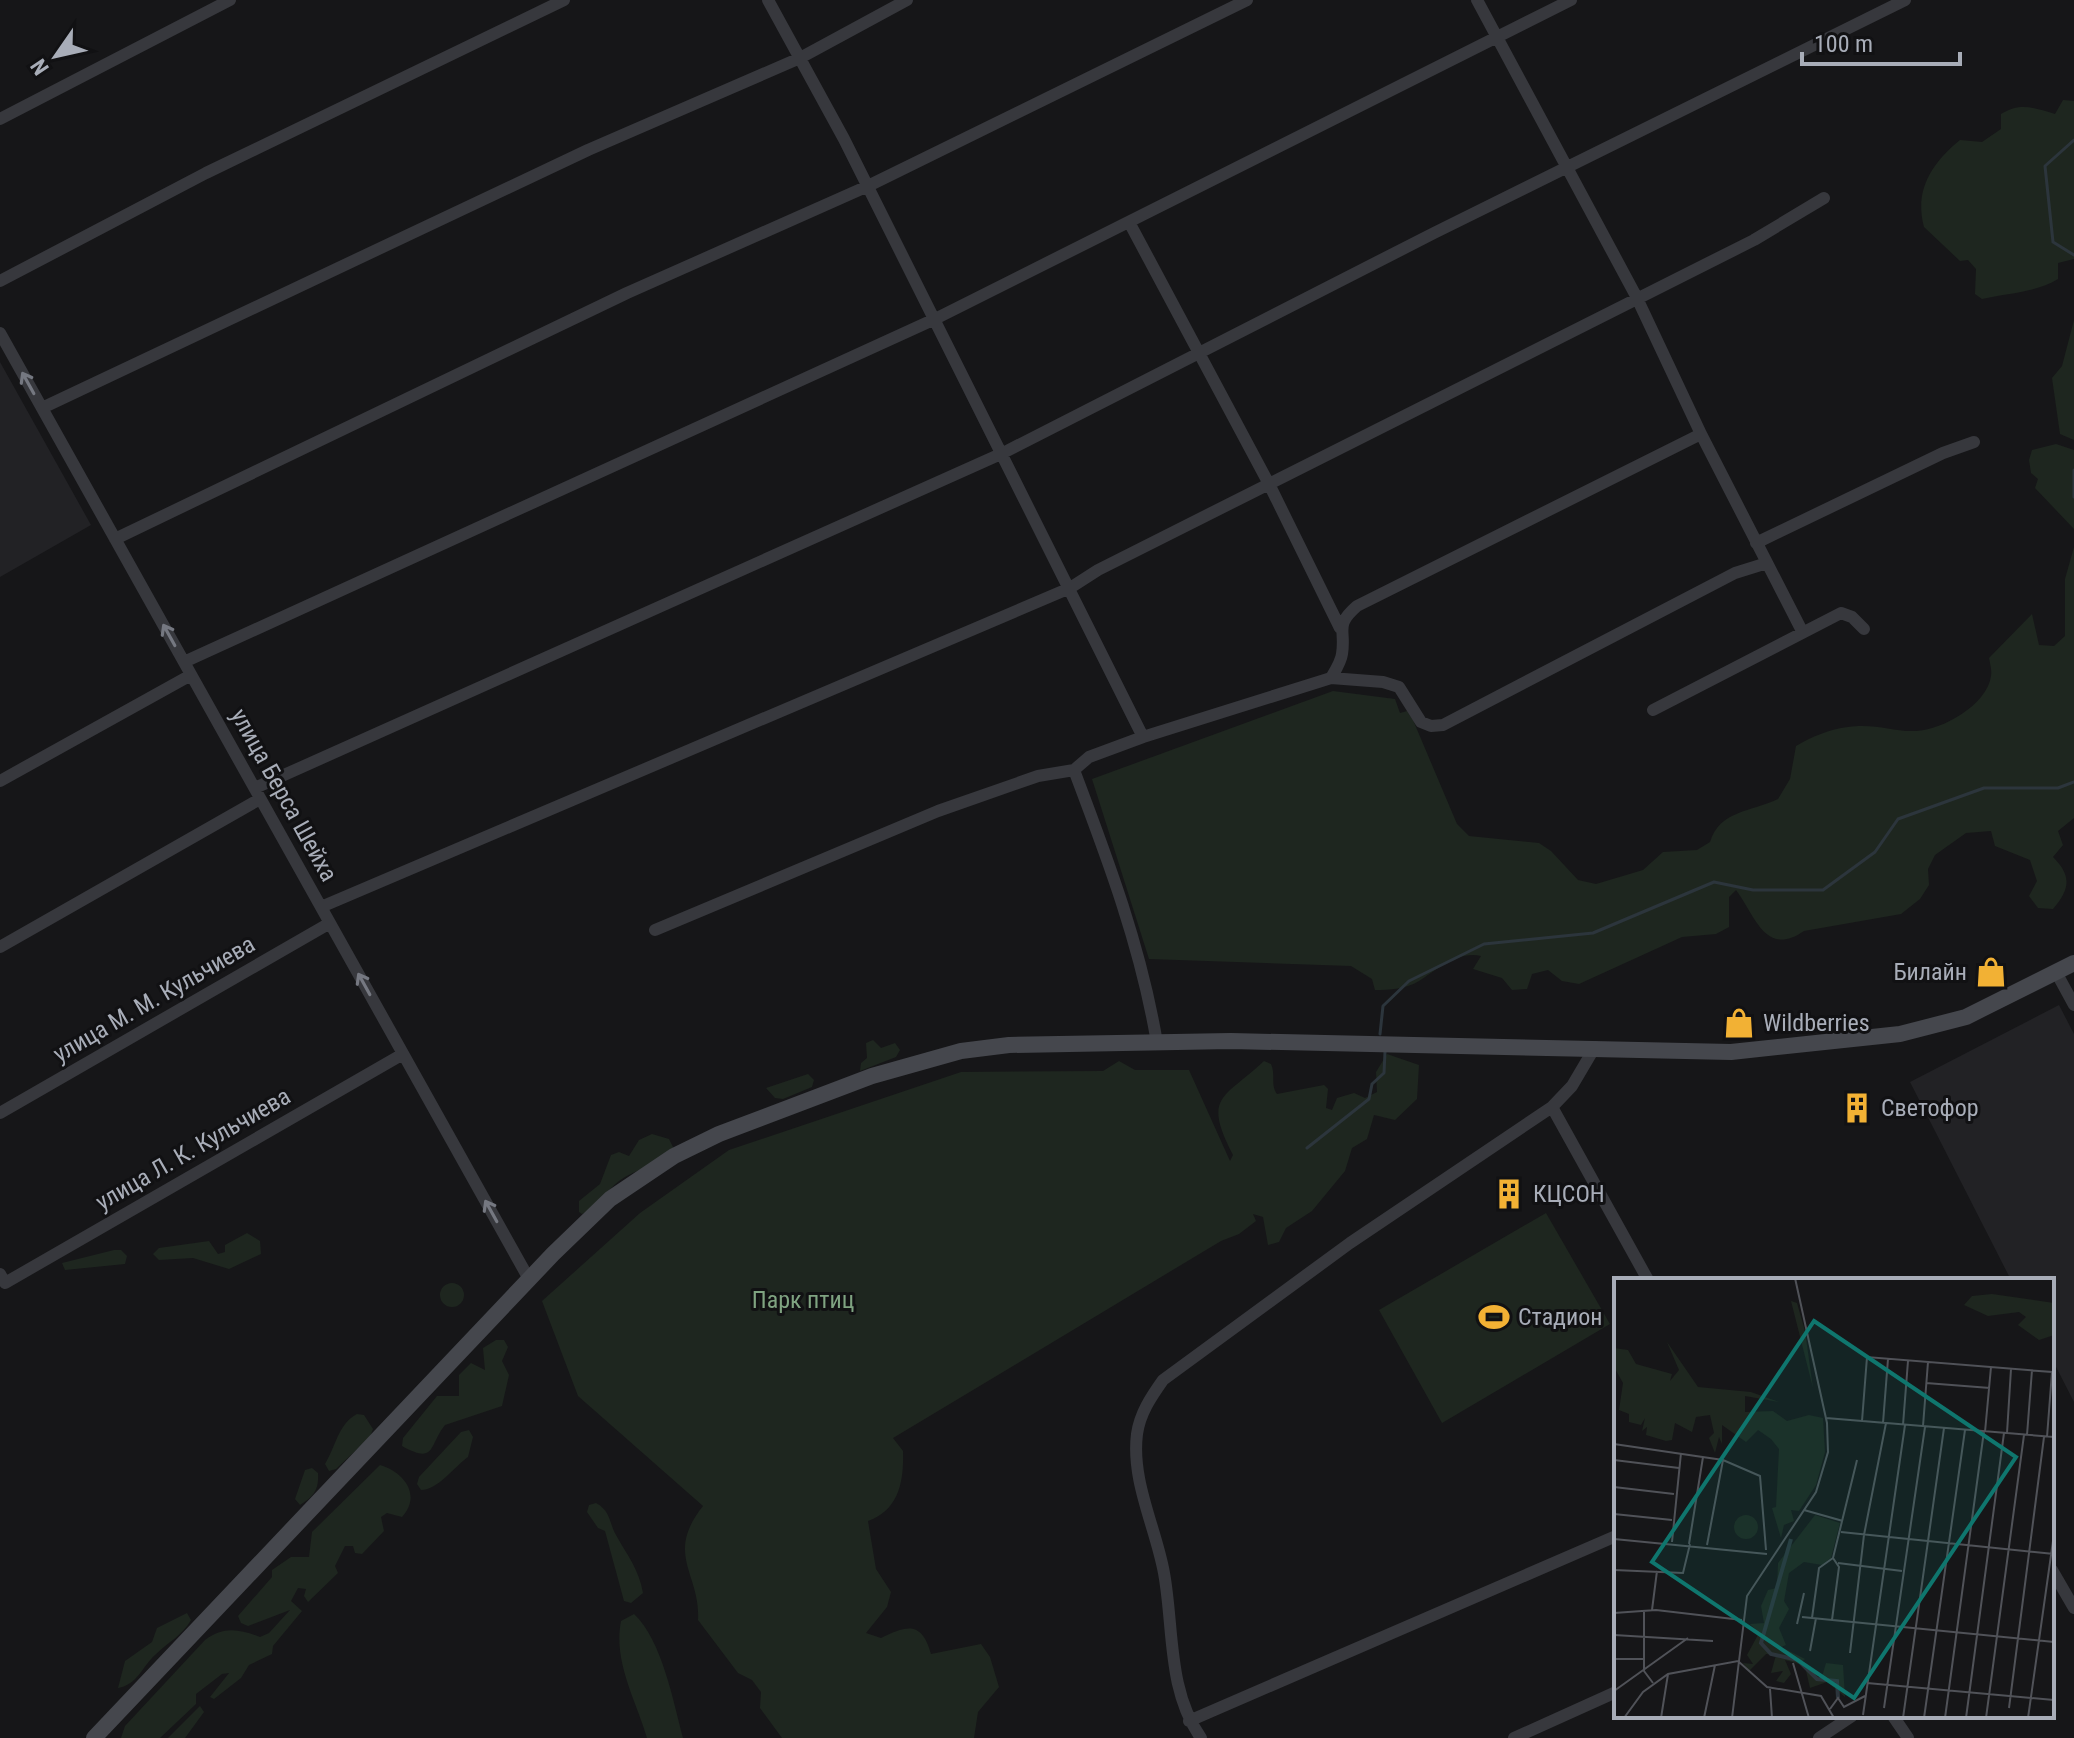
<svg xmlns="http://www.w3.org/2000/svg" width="2074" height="1738" viewBox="0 0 2074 1738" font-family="'Roboto Condensed',sans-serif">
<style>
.built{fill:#222225}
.green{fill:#1e261f}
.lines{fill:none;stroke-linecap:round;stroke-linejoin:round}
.stream{stroke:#2c353c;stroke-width:3}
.minor{stroke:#37383d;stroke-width:12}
.secondary{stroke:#45474d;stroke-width:16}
.oneway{stroke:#757881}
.labels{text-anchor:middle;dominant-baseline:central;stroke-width:6;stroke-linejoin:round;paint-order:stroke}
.street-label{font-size:24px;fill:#a8adb8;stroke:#111113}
.poi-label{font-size:24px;fill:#a8adb8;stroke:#111113;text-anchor:start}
.park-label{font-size:24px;fill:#7fa381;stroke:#111113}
.inset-river{fill:none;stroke:#2c353c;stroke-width:4}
.inset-road{fill:none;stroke:#505258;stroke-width:2}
.view{fill:#0f766e;fill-opacity:0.15;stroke:#0f766e;stroke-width:4}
.inset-edge{fill:none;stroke:#a8adb8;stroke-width:4}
</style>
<rect width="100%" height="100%" fill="#161618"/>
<path class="built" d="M0,362L91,525L0,577Z
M2059,1005L2074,1034V1402L2052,1359V1280H2011L1910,1082Z"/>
<path class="green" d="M2063,100L2074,101V259L2058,263V279C2035,293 2007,293 1982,299L1975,294L1976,269L1968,260L1960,261L1924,227C1914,190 1932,163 1960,140L1982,142L2001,129V114C2021,102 2034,108 2055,114Z
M2074,320V440L2060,434L2052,378L2062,366Z
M2056,444L2074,450V529L2035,488L2038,479L2031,473L2029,460L2032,450Z
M2074,547V818L2058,831L2063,845L2053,857C2072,876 2070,889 2053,909L2038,908L2029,896L2037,881L2030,860L1995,846L1991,831L1966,833L1935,855L1928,869L1929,885L1920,899L1901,914L1804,931C1765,958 1755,915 1736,890L1729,897V927L1716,934L1682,937L1579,984L1562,981L1548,970L1532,974L1527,989L1512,990L1502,978L1473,969L1481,956C1459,950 1436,970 1419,981C1406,989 1390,990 1375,990L1372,979L1351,966L1149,959L1092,779L1333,691L1395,699L1400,713L1407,711L1413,720L1457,824L1469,836L1539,843L1551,851L1578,880L1596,884L1643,870L1663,852L1697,850L1710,842C1720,810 1751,812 1778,799L1790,779L1796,746C1811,737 1830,729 1848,727C1876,723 1892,732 1916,731C1942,730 1987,705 1991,676C1992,671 1990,663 1989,658L2032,614L2039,645L2054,646L2065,636V579Z
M873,1040L881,1048L895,1043L900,1050L896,1057L860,1071L861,1063L867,1058L866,1043Z
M1387,1054L1419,1065L1417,1099L1395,1120L1374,1115L1367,1139L1352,1148L1345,1171L1312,1211L1286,1228L1279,1242L1268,1245L1263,1217L1253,1214L1256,1221L1239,1234L1221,1241L893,1438L903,1451C904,1481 899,1510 868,1521L876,1569L891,1592L887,1607L866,1633L881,1638C907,1625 922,1621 931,1654L981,1644L990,1657L999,1687L978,1712L974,1738H782L760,1708L761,1692L752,1680L738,1673L698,1620C701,1574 664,1555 703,1506L578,1396L542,1301L640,1213L729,1150L961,1072L1103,1071L1119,1061L1135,1070H1189L1230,1161L1233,1155C1202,1095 1224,1099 1264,1061L1271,1064C1276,1075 1270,1084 1277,1094L1324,1085L1328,1089L1326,1108L1332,1110L1337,1098L1354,1093L1365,1098L1377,1092L1376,1072Z
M808,1074L814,1080L812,1087L783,1099L775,1098L766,1088Z
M652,1134L669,1139L675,1151C659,1165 635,1169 619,1181C606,1191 597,1207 582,1214L579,1212V1201L600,1184L611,1155L619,1152L629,1156L639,1140Z
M1546,1213L1610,1324L1442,1423L1379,1310Z
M247,1233L260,1241L261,1254L229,1269L193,1258L159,1260L153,1254L159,1248L209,1241L218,1254L225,1252V1245Z
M114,1250H121L127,1256L125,1264L65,1270L62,1263Z
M440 1295a12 12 0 1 1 24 0a12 12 0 1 1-24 0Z
M496,1340H504L508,1347L502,1361L509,1375L502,1406L445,1425C429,1445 436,1465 402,1446L403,1438L437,1396H459V1375L471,1363L485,1370L483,1348Z
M357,1414L364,1415L373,1429L370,1437L336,1469L329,1471L325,1464C336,1446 338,1424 357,1414Z
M469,1430L473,1437L468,1457C454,1467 438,1490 421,1490L417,1484L419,1477L461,1432Z
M380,1465C404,1472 422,1495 402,1517L387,1513L381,1517L384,1531L362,1554L355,1553L353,1546H345L335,1566L338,1573L308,1602L304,1596L306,1589L298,1588L291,1601L302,1611L273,1646L272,1654L249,1665L241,1678L214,1699L210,1697L229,1673L222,1674L196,1694V1704L160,1738H121L125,1726L205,1640C224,1626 239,1629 260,1637L269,1633L290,1610L248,1626L241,1623L238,1616L272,1577V1570L291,1557H309L312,1532Z
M312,1468L318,1473C319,1490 314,1496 300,1505L295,1499L305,1470Z
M596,1503C611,1511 609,1523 616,1535C627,1555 639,1569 643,1593L631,1603L624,1601L605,1531L598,1528L587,1512L589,1505Z
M187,1613L191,1620C183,1635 167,1643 155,1655C142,1667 137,1685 118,1688L125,1661L152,1642L157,1628Z
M634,1614C662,1640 673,1701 683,1738H647C636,1700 613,1662 621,1621Z
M200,1706L204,1712L185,1738H168Z"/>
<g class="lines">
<path class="stream" d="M2074,140L2045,166L2053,242L2074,255
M2074,470V497
M1380,1034L1383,1006L1409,981L1484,944L1593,933L1714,882L1753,890H1823L1875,852L1898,819L1984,788H2058L2074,782
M1307,1148L1369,1099L1372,1084L1384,1073L1385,1052"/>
<path class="minor" d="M768,0L844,139L1143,737
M1477,0L1636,296L1701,434L1802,631
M0,119L230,0
M1129,222L1269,484L1340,628
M0,281L206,173L564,0
M0,333L529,1279
M42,408L588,150L800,58L907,0
M115,539L627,293L868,186L1247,0
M1756,543L1943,453L1974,442
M184,662L935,319L1571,0
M1331,678C1335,671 1341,662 1342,654C1346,629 1334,626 1357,606L1701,434
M1653,710L1841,613L1852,617L1864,629
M1074,770C1108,860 1141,947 1157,1043
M0,781L191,675
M255,788L1003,453L1434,233L1905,0
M321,907L1070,588L1098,570L1754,240L1824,198
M655,930L938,811L1038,776L1074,770L1089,757L1143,737L1331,678L1383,682L1399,687L1421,722L1431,726L1443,725L1735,573L1767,563
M0,947L260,799
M2056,972L2074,1005
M1595,1047L1572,1086L1552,1107L1648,1280
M0,1113L330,923
M0,1274L5,1283L403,1054
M2052,1570L2074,1608
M1893,1716L1908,1738
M1189,1721L1616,1536
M1201,1738C1167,1690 1174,1628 1164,1573C1156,1528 1131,1481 1137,1434C1140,1413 1151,1397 1163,1380L1350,1243L1552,1107
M1514,1738L1616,1692
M1819,1738L1852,1716"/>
<path class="secondary" d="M94,1738L553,1254L610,1199L674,1156L719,1134L872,1076L961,1051L1009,1045L1231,1041L1731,1052L1900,1034L1966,1017L2074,963"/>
</g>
<defs><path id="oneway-shaft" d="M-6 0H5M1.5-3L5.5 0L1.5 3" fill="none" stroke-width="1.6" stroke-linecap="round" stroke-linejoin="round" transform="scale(2)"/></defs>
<g class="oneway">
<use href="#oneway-shaft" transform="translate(28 383) rotate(-119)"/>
<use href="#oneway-shaft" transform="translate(169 635) rotate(-119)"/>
<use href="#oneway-shaft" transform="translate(364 984) rotate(-119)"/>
<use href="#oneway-shaft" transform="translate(491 1211) rotate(-119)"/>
</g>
<defs>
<g id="shop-bare" transform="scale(2.4)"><path d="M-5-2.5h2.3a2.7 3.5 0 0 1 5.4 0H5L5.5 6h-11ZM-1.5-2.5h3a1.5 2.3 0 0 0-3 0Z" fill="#f2b134" stroke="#111113" stroke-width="2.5" paint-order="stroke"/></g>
<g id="building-bare" transform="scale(2.4)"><path d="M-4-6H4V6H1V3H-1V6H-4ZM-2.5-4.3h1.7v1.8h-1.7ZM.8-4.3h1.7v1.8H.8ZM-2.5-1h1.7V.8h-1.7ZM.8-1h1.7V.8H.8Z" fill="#f2b134" stroke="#111113" stroke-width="2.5" paint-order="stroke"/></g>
<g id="stadium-bare" transform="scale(2.4)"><path d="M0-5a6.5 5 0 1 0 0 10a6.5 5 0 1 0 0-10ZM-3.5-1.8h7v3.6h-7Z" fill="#f2b134" stroke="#111113" stroke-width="2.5" paint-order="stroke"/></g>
</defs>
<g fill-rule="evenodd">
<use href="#shop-bare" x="1991" y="972"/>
<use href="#shop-bare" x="1739" y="1023"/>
<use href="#building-bare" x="1857" y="1108"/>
<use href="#building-bare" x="1509" y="1194"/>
<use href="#stadium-bare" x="1494" y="1317"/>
</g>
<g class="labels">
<g class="street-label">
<text transform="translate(284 795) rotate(61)">улица Берса Шейха</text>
<text transform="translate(154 999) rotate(-30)">улица М. М. Кульчиева</text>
<text transform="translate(193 1149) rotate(-30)">улица Л. К. Кульчиева</text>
</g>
<g class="poi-label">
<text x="1967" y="972" text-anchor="end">Билайн</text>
<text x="1763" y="1023">Wildberries</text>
<text x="1881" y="1108">Светофор</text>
<text x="1533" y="1194">КЦСОН</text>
<text x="1518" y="1317">Стадион</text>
</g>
<g class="park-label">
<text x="803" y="1300">Парк птиц</text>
</g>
</g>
<g transform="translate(1614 1278)">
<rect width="440" height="440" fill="#161618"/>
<path d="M378,16L440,25V57L425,62L404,47L412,39L405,34L374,38L350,27L358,18ZM177,23L183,25L191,53L199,110ZM53,64L84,109L137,114L165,124L131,118V134L159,133L173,143L195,137L209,140L211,174L202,207L185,233L177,232L180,243L170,247L167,260L158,230L162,229L165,171L157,161L144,152L132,164L108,147V166L105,159L101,175L95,160L100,155L96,137L82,139L78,154L61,145L58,162L52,163L32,157L33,149L28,153L31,140L27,147L15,144V136L5,132L9,105L0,89V70L14,72L22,86L58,96L56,103L65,92ZM120 249a12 12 0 1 1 24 0a12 12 0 1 1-24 0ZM201,237L226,245L217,280L208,287L190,284L175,295L170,323L175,331L165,350L172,367L167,369L191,381L185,386L171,382L177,396L170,405L162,403L169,393L157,395L162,377L152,376L135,393L129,385L139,386L133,377L145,355L136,346L150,345L147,328L154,312L163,310L164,285ZM190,384L207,402L212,385L229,387L231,419L213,404L196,410Z" fill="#1e261f"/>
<path class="inset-river" d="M177,261L147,365L157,376L184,382L203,401L223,403L224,420"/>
<path class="inset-road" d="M312,105L376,110M212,140L440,159M248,143L253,79L438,94L433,159M269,145L274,81M289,147L294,83M309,148L314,84M371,154L377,89M393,155L397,91M413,157L418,92M0,166L109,182L146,198L152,272M0,182L65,190M0,209L60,216M190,232L229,243M0,236L58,242M227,254L440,276M0,261L153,276M58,264L67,175M75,266L89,179M93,267L109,182M224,285L288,293M0,292L69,295L76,266M38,332L43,293M30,334V393L39,405M0,335L42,332L128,342M188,339L440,364M198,340L205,290L219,280L243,182M218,342L225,289L219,280M183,346L190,315M0,357L99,363M196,373L202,340M236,375L250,257L272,145M0,381H30M179,385L195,440M253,405L440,422M156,411L158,440M0,413L74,360M270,430L311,149M395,430L430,159M216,431L224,420L230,429L251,418M249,437L291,147M10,440L29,414L54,396L124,383L153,409L207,418L220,440M47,440L54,396M90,440L101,387M118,440L133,318L202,214L214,174L213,145L181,0M289,440L330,150M310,440L351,152M331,440L370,153M352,440L390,155M372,440L410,157M414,440L440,256"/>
<path class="view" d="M200,43L402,179L240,420L38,284Z"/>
<rect width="440" height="440" class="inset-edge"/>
</g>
<g transform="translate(56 56) rotate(236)" stroke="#111113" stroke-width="6" paint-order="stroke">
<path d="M0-6L14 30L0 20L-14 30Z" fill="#a8adb8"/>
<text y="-12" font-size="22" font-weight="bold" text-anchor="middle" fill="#a8adb8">N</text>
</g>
<path d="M1802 52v12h158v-12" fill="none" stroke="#a8adb8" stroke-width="4"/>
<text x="1814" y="52" font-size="24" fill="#a8adb8" stroke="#111113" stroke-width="6" paint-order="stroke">100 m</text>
</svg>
